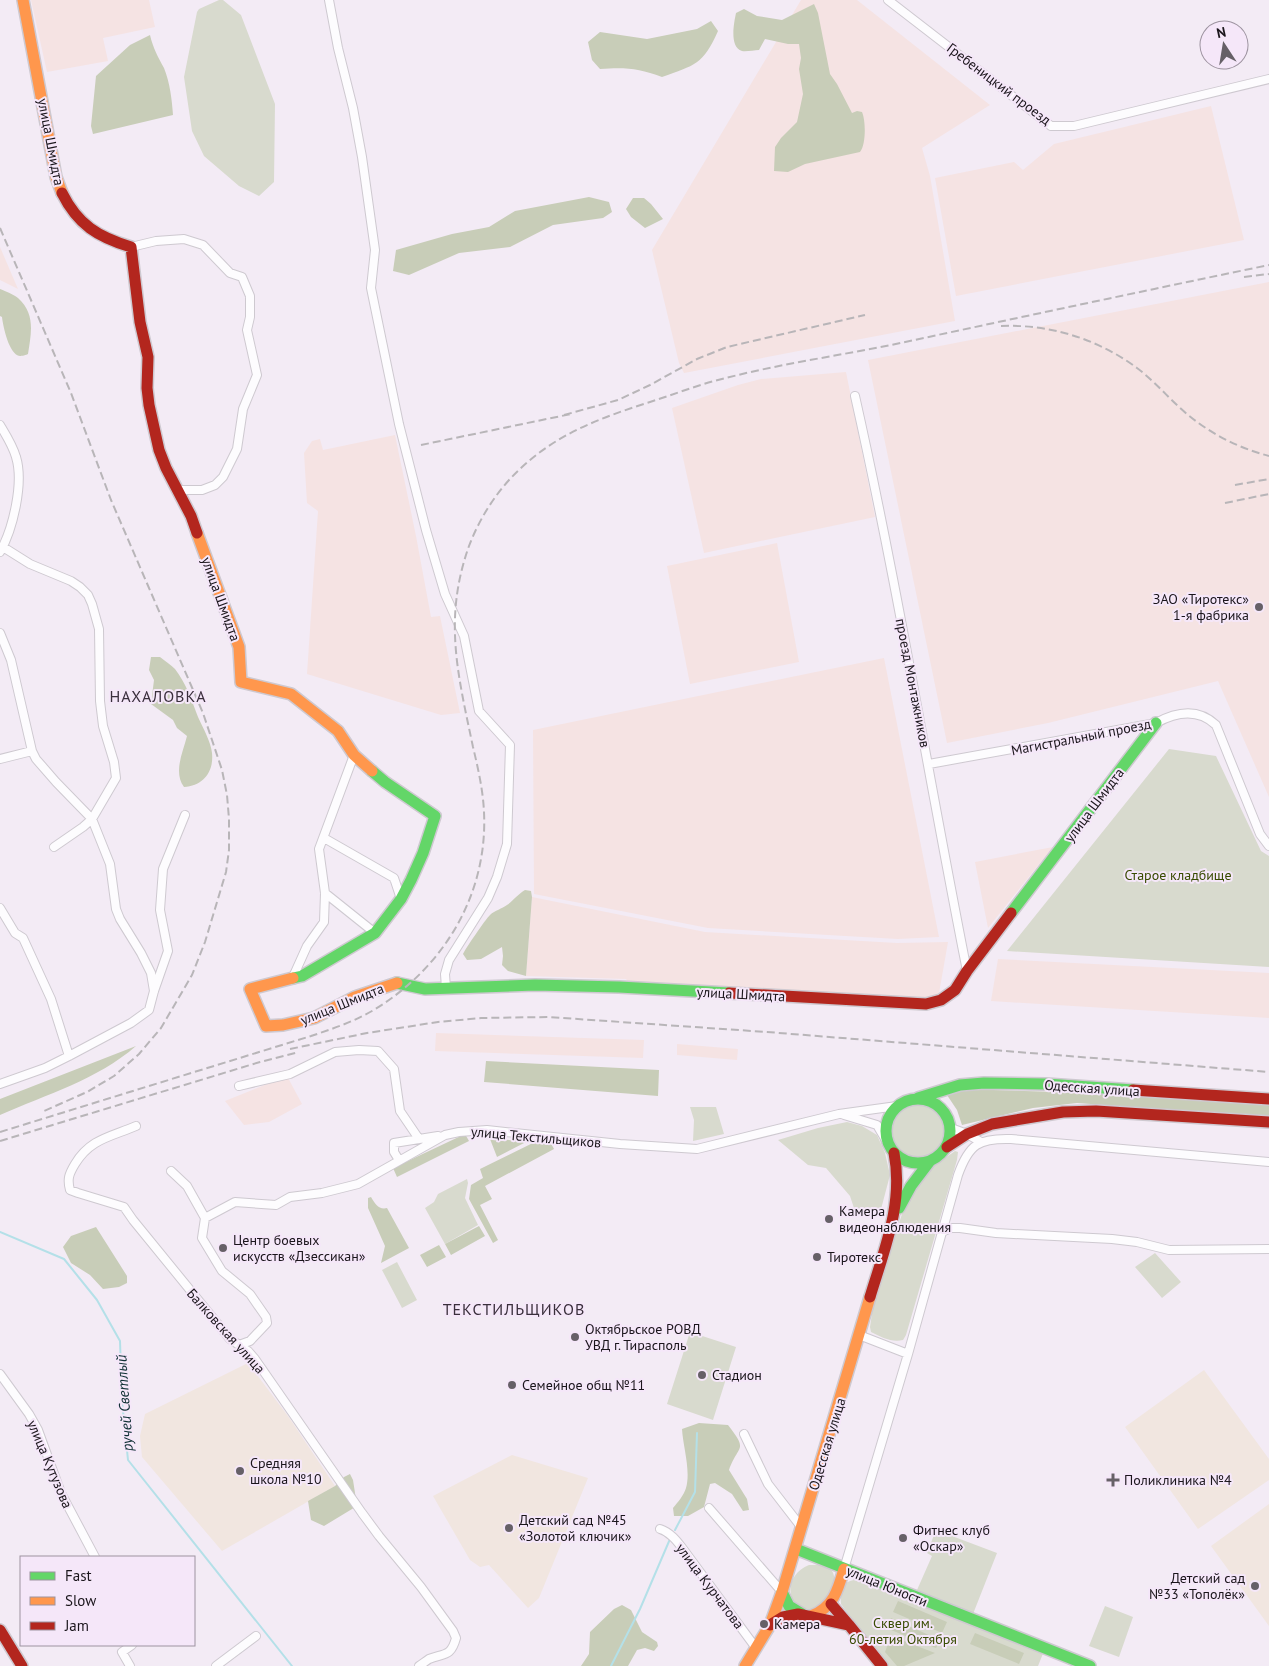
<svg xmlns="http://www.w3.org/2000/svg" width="1269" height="1666" viewBox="0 0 1269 1666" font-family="'PT Sans',sans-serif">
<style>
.industrial{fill:#f5e3e3}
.education{fill:#f1e6e0}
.green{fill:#d8dace}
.forest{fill:#c8cdb8}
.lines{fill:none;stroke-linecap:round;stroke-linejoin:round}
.stream{stroke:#b4e0e8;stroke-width:2}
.street-casing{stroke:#cec9d0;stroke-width:10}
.fast-casing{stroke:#cec9d0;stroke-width:14}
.slow-casing{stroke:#cec9d0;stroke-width:14}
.jam-casing{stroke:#cec9d0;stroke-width:14}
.street{stroke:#fdfcfe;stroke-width:8}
.fast{stroke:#63d668;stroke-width:11}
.slow{stroke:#ff974d;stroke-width:11}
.jam{stroke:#b3261e;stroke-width:11}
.rail{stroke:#b8b5b8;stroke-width:2;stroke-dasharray:8 4;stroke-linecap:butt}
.poi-dot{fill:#666067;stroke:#f5e7f9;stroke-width:2}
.labels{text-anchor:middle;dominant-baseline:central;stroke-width:4;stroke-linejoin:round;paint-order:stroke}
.street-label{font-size:14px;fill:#1a151b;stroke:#f5e7f9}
.poi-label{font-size:14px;fill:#1a151b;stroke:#f5e7f9;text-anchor:start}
.park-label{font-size:14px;fill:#384b00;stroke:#f5e7f9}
.water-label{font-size:15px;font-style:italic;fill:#0f3034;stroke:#f5e7f9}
.quarter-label{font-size:16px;letter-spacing:1px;fill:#3a2f3c;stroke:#f5e7f9}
</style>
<rect width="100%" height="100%" fill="#f3ebf5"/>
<path class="industrial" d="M31,0H149L155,27L103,38L108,61L47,72Z
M801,0H857L990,105L922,148L930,176L955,321L684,373L679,363L652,250Z
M1211,106L1244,240L956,296L935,178L1014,162L1023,170L1054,144Z
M0,247L18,289L0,280Z
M1269,282V797L1218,681L1048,723L947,743L868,360Z
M846,372L875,517L704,553L672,408L738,385L761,379Z
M395,435L416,536L431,617L440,616L460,713L441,715L307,674L318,511L307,503L304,453L312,441L320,439L323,450Z
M777,543L799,662L690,684L667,566Z
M884,658L939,937L898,939L708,928L534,894L533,730Z
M1053,847L988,928L975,862Z
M532,897L705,932L897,943L948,942L938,999L632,987L626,979L526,976Z
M998,959L1269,973V1018L991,1001Z
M436,1033L644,1040L643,1058L435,1051Z
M677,1044L738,1049L737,1060L677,1055Z
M287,1076L302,1104L269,1122L244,1125L225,1101Z"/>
<path class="education" d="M248,1363L288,1416L335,1486L222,1551L142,1457L140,1436L145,1414Z
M1204,1370L1269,1459V1480L1198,1529L1125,1427Z
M512,1455L588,1478L539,1598L528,1608L489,1565L480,1567L470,1560L433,1496Z
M1269,1504V1626L1211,1546Z"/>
<path class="green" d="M219,0H223L241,15L275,104L274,182L259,196L239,186L204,156L192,131L184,77L197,12L199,9Z
M1169,749L1216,756L1261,851L1269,856V967L1007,951Z
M890 1131a28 28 0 1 1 56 0a28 28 0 1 1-56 0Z
M690,1107H716L724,1134L693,1141L694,1120Z
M847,1122L862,1126L877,1135L885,1153L890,1175L880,1213L855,1211L850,1196L826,1168L808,1165L778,1140L818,1128Z
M955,1151L958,1152L957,1160L906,1335L903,1340C892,1343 881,1337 871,1332L870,1327L874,1299L903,1211L919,1184L934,1166Z
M467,1179L468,1183L465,1198L478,1225L445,1244L425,1208L434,1202L438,1194Z
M1155,1253L1181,1282L1162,1298L1135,1267Z
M397,1262L417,1300L402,1308L382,1270Z
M690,1332L736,1347L713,1420L667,1404Z
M936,1530L997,1553L973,1614L917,1590L932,1556L927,1553Z
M809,1565C814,1565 820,1564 825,1566C843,1572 831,1598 821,1607C818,1609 814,1610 810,1611C783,1606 785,1574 809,1565Z
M863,1579L1044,1651L1038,1666H886L841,1604C839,1584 845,1580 863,1579Z
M1105,1606L1133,1617L1119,1657L1089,1646Z"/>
<path class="forest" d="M814,4L818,13L830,74L837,84L852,113L857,111L862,112C866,121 866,145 860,152L805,164L788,172L774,171L775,147L781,138L797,122L803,94L799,69L801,58L799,44H788L765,39L759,50C754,50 746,52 742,51C729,47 734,23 736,13L744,9L757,16L782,20Z
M711,21L718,31C703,65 695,65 662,77C639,68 624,67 600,69L592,60L588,42L600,32L647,39L697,29Z
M150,35C153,48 158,57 164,68C170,83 172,100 173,115L93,134L91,126L96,76L130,45Z
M589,197L609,202L612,212L603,218L553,225L510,247L459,253L409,275L393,271L396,250L452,234L489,227L515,211Z
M633,198H644L651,204L663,219L645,228L631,217L626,209Z
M0,289C5,291 13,294 18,298C36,314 31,334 28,354C27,355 21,356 20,356C9,355 3,326 2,317L0,316Z
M151,657H160C165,661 171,665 175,669C186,683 192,701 198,717C203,728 211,742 212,753C214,772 203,786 184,787C173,772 183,752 187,736L177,728L173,720L151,704L154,680L149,670Z
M525,890L531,891L532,897L526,976L508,971L502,965L503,956L502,947L481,959L467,960L463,954C466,948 485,920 490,915C495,910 502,909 507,905C514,900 518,894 525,890Z
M136,1046C97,1080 47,1094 0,1115V1099Z
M486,1061L659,1070L658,1096L484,1082Z
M960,1089L1162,1095L1269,1104V1117L1077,1103L1033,1108L962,1125L957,1110L947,1095Z
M465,1134L469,1141L397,1177L393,1168Z
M547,1136L554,1149L485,1186L492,1199L480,1205L498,1240L493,1243L469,1199L471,1185L483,1178L480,1169Z
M490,1139L528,1141L497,1157Z
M371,1197C375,1204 379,1210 387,1208L409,1248L381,1263L385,1246L368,1208V1198Z
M479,1226L485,1236L451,1255L445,1244Z
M96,1227L127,1276V1283L119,1287L103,1289L90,1275L71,1263L63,1247L71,1236Z
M439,1245L446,1257L427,1267L420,1255Z
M699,1423L728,1425C749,1452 738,1444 729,1470L747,1499L749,1510L743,1511L732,1494L715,1483L710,1484L704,1507L688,1516H674L673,1508C678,1502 684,1495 686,1488C691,1470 683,1447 682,1429Z
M350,1474L353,1480L357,1506L324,1526L311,1520L308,1501L335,1486L344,1477Z
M898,1601L947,1622L942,1633L893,1612Z
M622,1605L631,1610L642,1632L657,1642L658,1646L654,1651L645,1648L637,1650L628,1666H581L589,1654L590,1632L614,1609Z
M891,1618L940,1640L936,1648L886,1628Z
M975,1633L1024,1653L1019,1664L970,1644Z
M891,1636L935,1653L904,1666H897L885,1652Z"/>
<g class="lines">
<path class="stream" d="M0,1232L64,1259L97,1300L120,1341L122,1401L128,1460L292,1666
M675,1530L695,1492L697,1433
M611,1666L640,1609L670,1539"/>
<g class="street-casing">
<path id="street" d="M329,0L338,48L353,108L362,157L375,250L371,288L399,424L426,530L445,594L464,636L479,711L510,745L507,844L497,877L488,898L449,960L445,974L446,988
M888,0L1051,126H1074L1269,79
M131,247L156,241L184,239L203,245L230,273L242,277L250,296V317L247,330L257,375L243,409L237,449L223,477L215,485L202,490H177
M855,396C898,587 929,780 967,971
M0,425C6,435 13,446 16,457C24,483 13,529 0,552
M3,547L30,564L71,581L80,587L88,595L92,604L99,629L100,701L103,726L114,762L116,778L92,819L83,827L54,847
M0,633L11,660L32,751L36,759L56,782L92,819L110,864L116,909L120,919L141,953L151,973L154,991
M0,759L32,751
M929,764L1156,723C1176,712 1198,708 1216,725L1260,834L1269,846
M324,838L394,878L401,899
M325,893L375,933
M0,908L15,933L23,938L51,999L69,1056
M293,977L307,946L324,922L325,893L319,849L354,755
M0,1084L45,1068L69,1056L131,1023L149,1010L154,991L168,951L160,910L163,869L185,815
M239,1086L290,1074L335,1052L359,1050L378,1051L394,1069L400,1111L419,1139
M844,1115L877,1125L887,1142
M136,1126C110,1137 90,1139 75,1164C69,1174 67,1179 70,1190L78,1193L124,1207L133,1220L230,1339L248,1351L255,1359L362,1513L379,1536L421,1587L453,1631L456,1638C451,1657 444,1653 429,1659C426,1661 422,1664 419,1666
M951,1128L967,1134L981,1142
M399,1160L394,1152V1143L438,1136
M171,1171L187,1186L205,1218
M942,1232L951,1228H960L996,1233L1112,1239L1137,1242L1169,1250L1269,1249
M859,1335L908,1354
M239,1345L250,1341L267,1323L266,1317L250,1294L222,1271L202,1238L205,1218L235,1202L276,1205L290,1197L322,1193L358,1184L445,1135L459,1132L487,1130L620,1144L697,1149L839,1114L897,1106
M0,1374L29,1414L38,1430L61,1493L95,1557
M744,1434L768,1484L802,1528
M709,1508L782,1592
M660,1529C670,1532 677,1541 683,1549L756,1648
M844,1569L908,1354L958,1175C969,1144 979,1138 1011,1139L1269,1162
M130,1666L122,1652L132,1645
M216,1666L256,1636"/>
</g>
<g class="fast-casing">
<path id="fast" d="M1011,913L1156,723
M293,978L302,976L375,933L401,899L411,880L423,853L435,816L385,782L372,771
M397,983L425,989L535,985L619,987L729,993
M918,1098L960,1085L984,1083L1046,1084L1133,1090
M886 1131a32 32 0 1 1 64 0a32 32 0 1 1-64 0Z
M899,1208L911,1186L930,1161
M796,1549L1090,1666
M782,1592L789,1606L802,1614"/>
</g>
<g class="slow-casing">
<path id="slow" d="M23,0L56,177L62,193
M197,533L239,647L241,682L291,694L338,731L354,755L372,771
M293,978L250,989L266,1026L283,1025L314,1018L355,997L397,983
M811,1616C833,1608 838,1590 844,1569
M745,1666L770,1625L782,1592L870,1297"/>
</g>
<g class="jam-casing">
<path id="jam" d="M62,193C78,225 98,237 131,247L140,322L148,357L147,388L149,405L159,450L166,468L191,516L197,533
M729,993L926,1004L941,1000L955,990L967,971L1011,913
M1133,1090L1269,1099
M947,1147L967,1134L992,1124L1063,1112L1096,1111L1269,1122
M870,1297C884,1250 904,1203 894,1153
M831,1604L849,1625
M770,1625L783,1617L798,1614L849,1625L882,1666
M0,1630L22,1666"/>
</g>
<use href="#street" class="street"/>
<use href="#fast" class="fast"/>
<use href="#slow" class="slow"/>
<use href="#jam" class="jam"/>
<path class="rail" d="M0,228L71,393L111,500L203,713L222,770L227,795L229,819V850L226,872L205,942L192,975L161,1028L139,1054L114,1076L87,1092L44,1111
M1244,277L1269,274
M1001,326C1050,324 1098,339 1137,368C1153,380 1165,394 1179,407C1205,431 1235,447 1269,456
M564,415L618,400L650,385L697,359L727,347L865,315
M421,445L571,414
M1235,485L1269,479
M1225,503L1269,494
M290,1049L367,1033L438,1022L481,1018L548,1017L767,1032L1269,1072
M0,1132L311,1036C332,1029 353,1022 372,1011C443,969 488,895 484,812C483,790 478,768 473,747C458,675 443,619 469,546C480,517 498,489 521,468C558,433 603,417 650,402C675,394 700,384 726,378C780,364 836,356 891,345C1017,318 1143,291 1269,265
M0,1141L260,1062L299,1052"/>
</g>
<g class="poi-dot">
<circle cx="1259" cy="607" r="5"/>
<circle cx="829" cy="1219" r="5"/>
<circle cx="223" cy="1248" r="5"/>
<circle cx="817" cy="1257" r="5"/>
<circle cx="575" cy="1337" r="5"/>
<circle cx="702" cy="1375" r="5"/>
<circle cx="512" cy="1385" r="5"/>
<circle cx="240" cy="1471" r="5"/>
<path d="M1110.5 1472.5h5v5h5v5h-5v5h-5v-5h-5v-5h5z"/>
<circle cx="509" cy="1528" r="5"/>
<circle cx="903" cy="1538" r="5"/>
<circle cx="1255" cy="1586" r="5"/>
<circle cx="764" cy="1624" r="5"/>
</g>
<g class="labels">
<g class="street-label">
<text transform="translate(999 84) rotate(37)">Гребеницкий проезд</text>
<text transform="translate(51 142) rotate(79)">улица Шмидта</text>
<text transform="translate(221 599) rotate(70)">улица Шмидта</text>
<text transform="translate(913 683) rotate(79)">проезд Монтажников</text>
<text transform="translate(1081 737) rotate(-11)">Магистральный проезд</text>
<text transform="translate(1094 805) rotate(-53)">улица Шмидта</text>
<text transform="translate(741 994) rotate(3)">улица Шмидта</text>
<text transform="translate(342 1004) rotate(-22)">улица Шмидта</text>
<text transform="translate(1092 1088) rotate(4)">Одесская улица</text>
<text transform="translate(536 1137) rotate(5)">улица Текстильщиков</text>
<text transform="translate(226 1331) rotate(48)">Балковская улица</text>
<text transform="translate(827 1444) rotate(-73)">Одесская улица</text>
<text transform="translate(50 1464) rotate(67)">улица Кутузова</text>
<text transform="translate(710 1586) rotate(53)">улица Курчатова</text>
<text transform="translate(887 1586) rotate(22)">улица Юности</text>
</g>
<g class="poi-label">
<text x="1249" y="599" text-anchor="end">ЗАО «Тиротекс»<tspan x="1249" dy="16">1-я фабрика</tspan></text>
<text x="839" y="1211">Камера<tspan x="839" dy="16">видеонаблюдения</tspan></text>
<text x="233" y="1240">Центр боевых<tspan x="233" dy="16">искусств «Дзессикан»</tspan></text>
<text x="827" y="1257">Тиротекс</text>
<text x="585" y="1329">Октябрьское РОВД<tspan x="585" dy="16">УВД г. Тирасполь</tspan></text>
<text x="712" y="1375">Стадион</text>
<text x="522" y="1385">Семейное общ №11</text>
<text x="250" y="1463">Средняя<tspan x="250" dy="16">школа №10</tspan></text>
<text x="1124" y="1480">Поликлиника №4</text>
<text x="519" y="1520">Детский сад №45<tspan x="519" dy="16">«Золотой ключик»</tspan></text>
<text x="913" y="1530">Фитнес клуб<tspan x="913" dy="16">«Оскар»</tspan></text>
<text x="1245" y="1578" text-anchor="end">Детский сад<tspan x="1245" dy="16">№33 «Тополёк»</tspan></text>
<text x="774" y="1624">Камера</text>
</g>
<g class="park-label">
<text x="1178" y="875">Старое кладбище</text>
<text x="903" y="1623">Сквер им.<tspan x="903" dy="16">60-летия Октября</tspan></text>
</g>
<g class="water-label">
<text transform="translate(124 1403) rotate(-94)">ручей Светлый</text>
</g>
<g class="quarter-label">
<text x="158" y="696">НАХАЛОВКА</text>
<text x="514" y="1309">ТЕКСТИЛЬЩИКОВ</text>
</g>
</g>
<rect x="20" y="1556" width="175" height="90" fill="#f5e7f9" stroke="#9d93a0"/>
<rect x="30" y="1572" width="25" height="8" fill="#63d668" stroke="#9d93a0"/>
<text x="65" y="1581" font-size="15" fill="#1a151b">Fast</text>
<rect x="30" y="1597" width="25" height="8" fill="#ff974d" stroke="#9d93a0"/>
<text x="65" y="1606" font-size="15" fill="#1a151b">Slow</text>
<rect x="30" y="1622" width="25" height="8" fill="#b3261e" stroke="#9d93a0"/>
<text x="65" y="1631" font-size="15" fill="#1a151b">Jam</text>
<g transform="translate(1224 45) rotate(348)"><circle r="24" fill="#f5e7f9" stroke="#9d93a0"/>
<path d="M0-4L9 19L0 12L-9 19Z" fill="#666067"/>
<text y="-8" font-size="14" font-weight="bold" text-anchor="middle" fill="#1a151b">N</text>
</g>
</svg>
